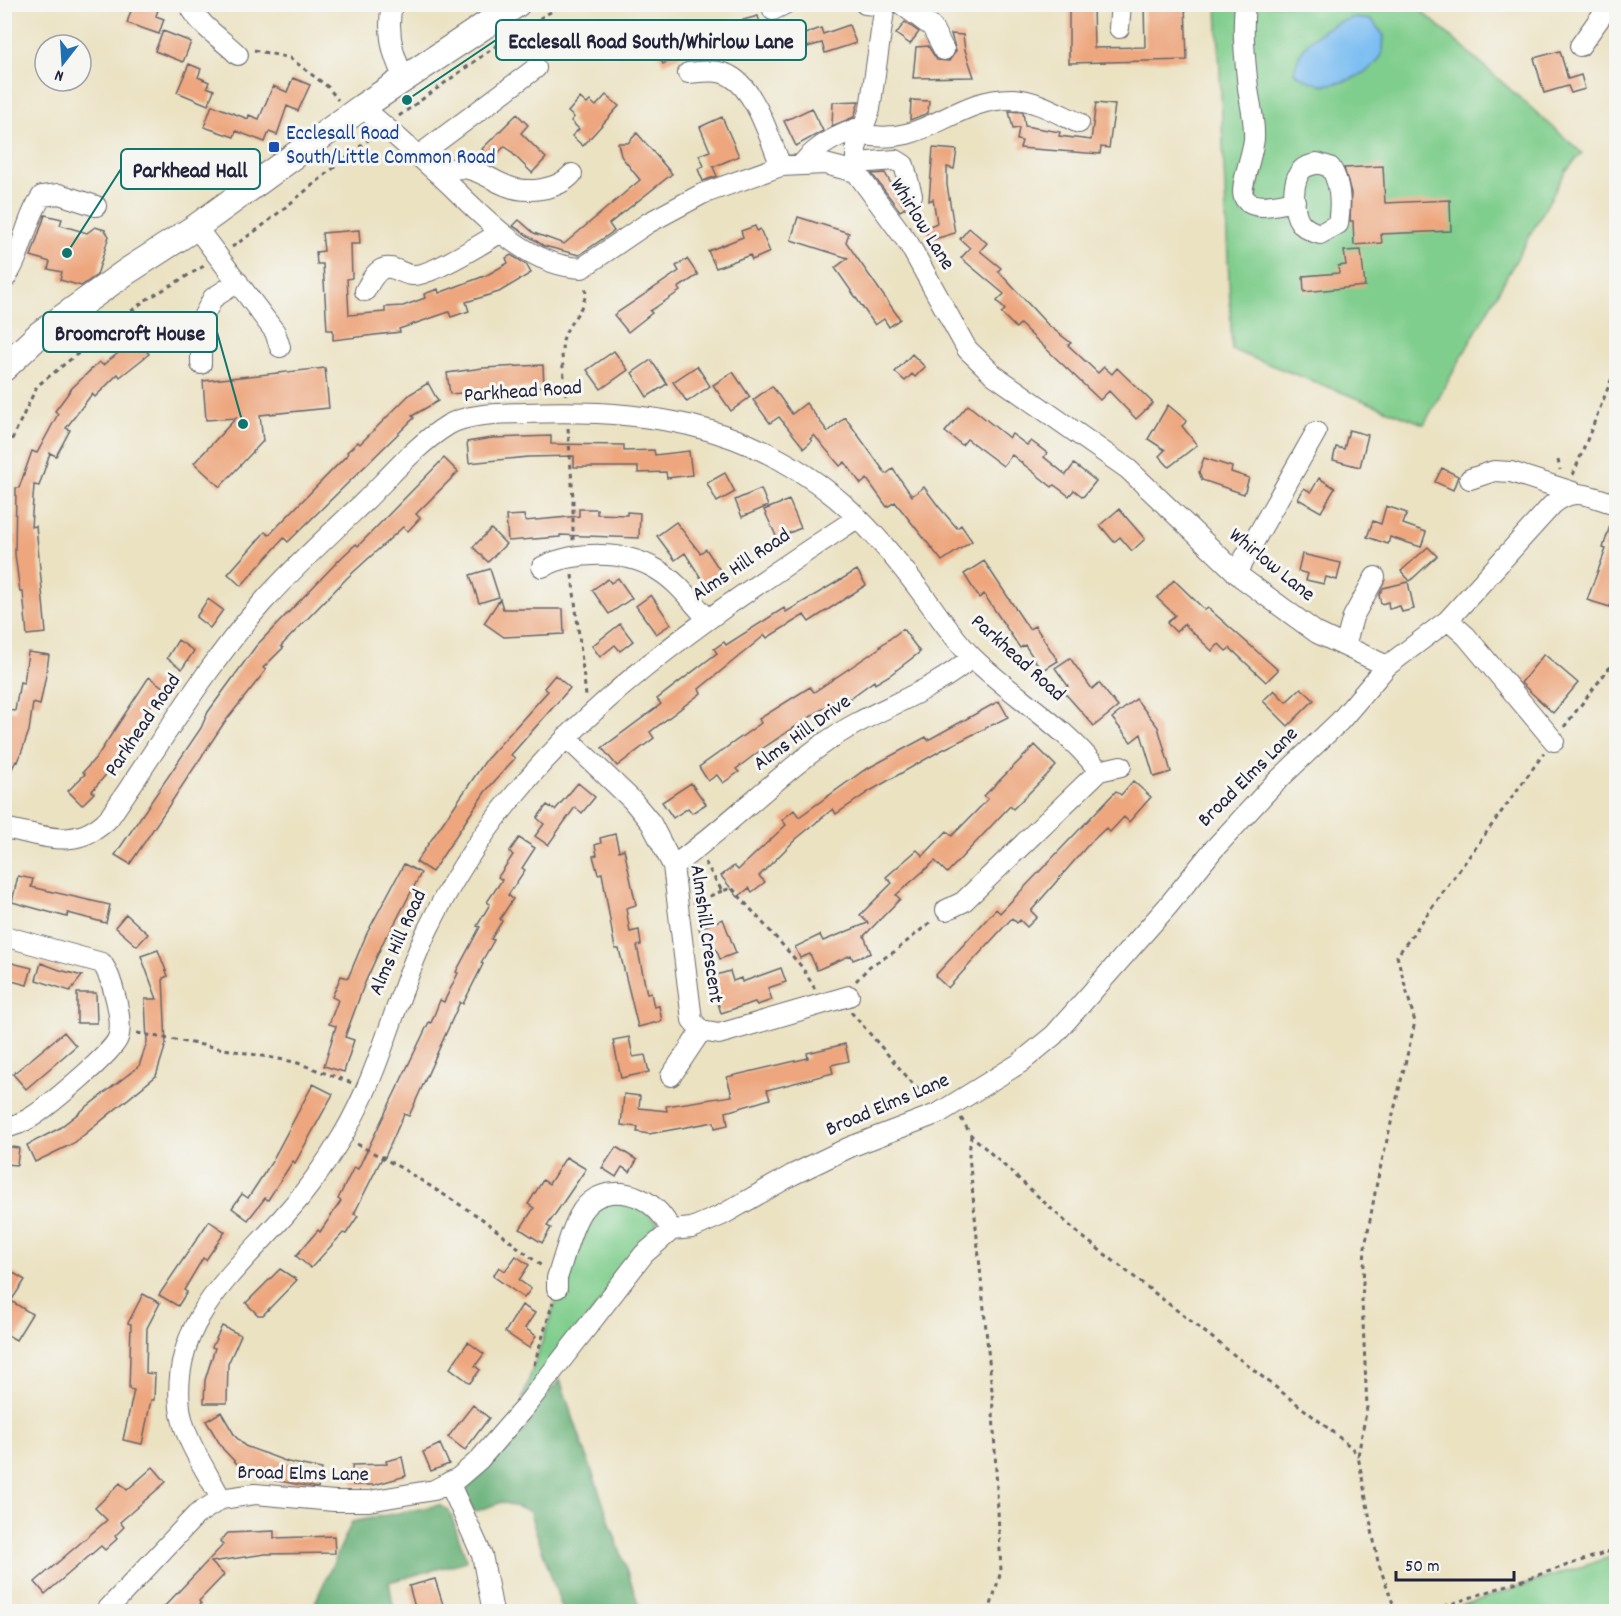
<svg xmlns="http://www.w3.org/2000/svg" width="1621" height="1616" viewBox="0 0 1621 1616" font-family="Dekko,sans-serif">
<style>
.green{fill:#80ce8d;stroke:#517864;stroke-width:1.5}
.forest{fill:#68b178;stroke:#456a5a;stroke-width:1.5}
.water{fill:#7dbef2;stroke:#507096;stroke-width:1.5}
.building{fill:#eda67d}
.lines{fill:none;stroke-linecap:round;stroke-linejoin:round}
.minor-casing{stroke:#68656a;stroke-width:22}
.major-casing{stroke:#68656a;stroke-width:28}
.path{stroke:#68656a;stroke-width:3;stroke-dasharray:4.5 4.5;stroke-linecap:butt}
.minor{stroke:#fff;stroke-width:20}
.major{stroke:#fff;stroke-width:26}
.transit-dot{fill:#1a4fb4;stroke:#f6f6f2;stroke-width:2}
.labels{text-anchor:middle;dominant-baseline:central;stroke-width:6;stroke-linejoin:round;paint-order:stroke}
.transit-label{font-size:21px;fill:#164399;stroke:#f6f6f2;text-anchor:start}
.street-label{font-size:21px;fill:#22223b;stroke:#f6f6f2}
.leader{fill:none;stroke:#0f766e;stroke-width:2}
.callout-dot{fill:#0f766e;stroke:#f6f6f2;stroke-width:2}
.callout{fill:#f6f6f2;stroke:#0f766e;stroke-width:2}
.callout-label{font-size:22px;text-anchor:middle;font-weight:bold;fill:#22223b}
</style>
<rect width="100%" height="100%" fill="#f6f6f2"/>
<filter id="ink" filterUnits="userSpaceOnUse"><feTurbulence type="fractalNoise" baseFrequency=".0167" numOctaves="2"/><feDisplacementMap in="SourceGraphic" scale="12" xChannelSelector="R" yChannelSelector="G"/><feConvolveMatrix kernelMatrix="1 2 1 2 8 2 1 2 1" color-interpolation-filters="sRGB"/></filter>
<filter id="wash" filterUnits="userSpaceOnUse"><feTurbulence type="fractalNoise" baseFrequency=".008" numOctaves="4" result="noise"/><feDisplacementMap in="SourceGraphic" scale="24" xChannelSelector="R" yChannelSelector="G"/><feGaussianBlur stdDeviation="1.35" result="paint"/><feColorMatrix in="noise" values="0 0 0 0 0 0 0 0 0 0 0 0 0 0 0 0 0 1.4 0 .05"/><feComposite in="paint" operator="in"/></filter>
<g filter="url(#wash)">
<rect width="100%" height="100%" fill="#ebe2c2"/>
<path class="green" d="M1217,5H1415L1582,153L1566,171L1424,424L1232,350Z
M609,1200H632L657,1222L655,1235L522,1400L557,1298H563L593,1211Z
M1616,1555V1611H1445L1608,1558Z"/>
<path class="forest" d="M560,1380L641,1611H563L529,1511L502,1502L474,1512L463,1487Z
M439,1505L449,1510L467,1561L389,1582L394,1611H279L283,1606L313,1607L352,1522Z"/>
<path class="water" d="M1353,18L1372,20L1384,36C1383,41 1384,49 1382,54C1374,73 1338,87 1320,84C1310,82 1302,78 1294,72C1300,42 1325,25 1353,18Z"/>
<g id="blocks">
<path class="building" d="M133,4L158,10L156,16L164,19L159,34L127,23Z
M1162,4H1185L1187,60L1069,63V6H1093L1094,48L1145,47L1144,5Z
M758,16L762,30L786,23L790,39L752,50L743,20Z
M905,22L919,32L910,44L896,34Z
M718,23L728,43L700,57L695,49L663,64L653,43L681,29L686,39Z
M849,25L856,43L825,53L822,43L807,47L802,35L821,28L823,34Z
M163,31L191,42L183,62L155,51Z
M951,34L963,35L965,50L974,77L913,78L916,47L928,46L937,60L949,61L956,51Z
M1560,51L1568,79L1581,75L1585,89L1571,93L1568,86L1544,93L1534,58Z
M189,64L201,69L198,77L209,82L207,87L214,90L208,105L177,92Z
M293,78L310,85L298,111L287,106L277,135L269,132L265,142L236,131L234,137L204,127L212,105L248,119L249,115L259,119L273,86L287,92Z
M606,95L619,106L583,146L572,136L579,129L571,121L574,117L568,112L580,98L587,104L590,101L596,106Z
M911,100L929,101L928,113L910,120Z
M859,101L854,117L832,126L833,102Z
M1096,103L1115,105L1109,148L1101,147L1100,154L1020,148L1022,141L1017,140L1019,128L1013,129L1009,111L1023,112L1025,126L1060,132L1059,136L1091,140Z
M812,108L823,131L796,146L784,121Z
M517,114L528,125L521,133L546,158L532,173L505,146L492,159L482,149Z
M722,117L739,156L713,167L717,176L703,181L698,169L704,166L699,155L710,151L700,127Z
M637,133L672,174L609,224L614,231L579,255L544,246L513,226L519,220L534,233L564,244L640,180L621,156L618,143H628Z
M933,148L957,150L954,169L947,167V185L955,233L928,241L927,227L937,223L933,199L929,201Z
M1383,166L1385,203L1450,200L1451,231L1381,234L1382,243L1354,245L1353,221H1350L1351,193L1344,168Z
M885,173L905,208L900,211L872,174Z
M45,215L62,219L60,225L87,233L95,227L105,230L109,236L97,275L81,286L60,280L62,272L48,269L50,262L31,256Z
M798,217L849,233L846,242L900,319L889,327L884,319L875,325L835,268L848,258L791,240Z
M755,226L757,231L760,229L770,252L752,260L750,255L716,268L708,251L743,237L741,231Z
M969,228L987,243L980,251L1001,268L998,271L1048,325L1071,343L1068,345L1098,373L1104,367L1112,374L1117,368L1153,403L1136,419L1109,391L1100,400L1020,324L1016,328L1001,313L1005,310L997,301L1004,294L961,258L970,248L960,239Z
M359,230L360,244H351L352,278L347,279L349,315L385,312V307L403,306L425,298L424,294L438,289L439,293L487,275L508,263L506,258L511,255L526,264L531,273L499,292L466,302L469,311L451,317L449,312L399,329L400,332L333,340V330H327L323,264H317L316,252L324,251L322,233Z
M1361,250L1365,286L1304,292L1303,276L1339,273L1338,266L1346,265L1344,251Z
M687,259L698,275L678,288L680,291L650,311L652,313L628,332L614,315L679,271L676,266Z
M136,339L149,354L120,377L118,374L95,397L92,394L66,428L70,430L56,456L50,453L39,486L34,485L31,527L36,526L46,633L27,635L23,592H20L15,554L16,488H19L32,451L37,453L58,414L55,411L72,388L99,362L103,365Z
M614,351L628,370L601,389L587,370Z
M912,354L925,367L915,377L912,374L905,381L895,372Z
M651,360L667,384L647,397L632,373Z
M543,365L544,386L450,394L447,373L483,368Z
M697,366L710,386L687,402L673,382Z
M325,368L329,408L260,415L263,441L220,487L194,463L236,418L206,420L203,381Z
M733,372L750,397L731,411L713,385Z
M428,383L438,401L412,416L414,418L288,542L284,538L241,586L228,574L265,532L269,535L348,454L347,452L358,442L360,444L410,394Z
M772,386L792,414L806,403L828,432L845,417L886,474L893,469L912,496L924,487L939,507L957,528L961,525L972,541L942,561L895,502L887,507L867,479L861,484L845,462L840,466L814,435L810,439L812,441L804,448L779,417L770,423L753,400Z
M968,405L1009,438L1012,434L1027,445L1031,441L1047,453L1044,457L1066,475L1074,464L1096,481L1083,497L1074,490L1069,496L1054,485L1052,487L1012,455L1003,466L967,439L962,445L945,432Z
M1168,405L1187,421L1182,426L1197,445L1169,467L1159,456L1165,450L1148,439Z
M1349,430L1368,435L1360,467L1333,460L1336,447L1344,449Z
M551,436V444L624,445V451L654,450L655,455L689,451L692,475L667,478L666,472L638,473V467H574V456L528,457L469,463L467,442L492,438Z
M444,458L458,472L416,514L420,518L408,531L403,527L347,578L281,646L283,648L263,668L266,670L224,723L130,864L115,855L201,728L208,712L256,646L342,557L356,544L358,546Z
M1204,458L1232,467L1231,472L1249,478L1244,494L1202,480L1199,472Z
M1442,468L1458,476L1453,490L1435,482Z
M725,473L735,492L717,502L707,483Z
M1319,478L1335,488L1321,512L1298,499L1304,488L1311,492Z
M761,489L768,506L742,517L735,500Z
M789,500L801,528L777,538L764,510Z
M1386,506L1407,513L1403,524L1426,532L1421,547L1390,537L1388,544L1367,537L1373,521L1381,524Z
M579,509H597V514L627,515V512L640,513L639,538L560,535V537L508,541L506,516L524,515L525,521L579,516Z
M1119,509L1145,539L1132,551L1120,537L1114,542L1100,525Z
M1613,516H1617V585L1610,607L1587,600L1606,549L1603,548Z
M676,522L700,553L706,549L723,575L706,586L685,553L675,560L657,536Z
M491,529L506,544L488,562L473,547Z
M1428,547L1437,556L1410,581L1401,571Z
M1302,554L1341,563L1337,580L1326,577L1324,584L1306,580L1308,574L1298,571Z
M984,561L1029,629L1035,626L1058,661L1042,671L1025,645L1020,648L984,594L979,598L964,574Z
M490,569L499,597L479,603L470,575Z
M857,570L866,585L809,622L804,615L767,638L765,635L699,689L701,693L650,732L654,738L617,766L602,748L661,704L657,699L717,653L714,649L724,642L726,645L784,608L786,612Z
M618,578L632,598L609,614L592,590L608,579L611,583Z
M1174,580L1205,610L1208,608L1278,670L1266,682L1230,648L1226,651L1219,644L1212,651L1184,624L1176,632L1167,623L1175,615L1157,598Z
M1408,582L1414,609L1402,612L1400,606L1389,609L1388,602L1381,604L1379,595L1383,588Z
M651,595L671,624L656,634L636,606Z
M208,599L223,610L210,628L196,617Z
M500,599L503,609H563L564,634L504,637L484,623Z
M620,624L633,641L620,651L615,645L600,657L592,646Z
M903,629L920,652L890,675L875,684L874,681L849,699L845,694L766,746L736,769L739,772L723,783L717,775L708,781L699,767L761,723L759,719L810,687L814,692L881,647L880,646Z
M178,640L194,651L182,669L167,658Z
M28,652L49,655L46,675L40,705L33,703L29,731L18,762L16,761L4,784V744L9,710L15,711L20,682L24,683Z
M1544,654L1578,683L1553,713L1521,683Z
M1070,658L1092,689L1099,683L1118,707L1094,726L1062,690L1068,686L1055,668Z
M555,675L570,688L511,755L515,758L485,792L432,872L416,862L486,760L548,691L544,688Z
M149,677L164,688L139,722L109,771L92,791L94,793L82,805L68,791L85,774L83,772L98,755Z
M1301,688L1314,700L1288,726L1263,701L1274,690L1286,702Z
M1136,699L1158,727L1171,772L1154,777L1141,734L1131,742L1112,718Z
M999,701L1008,717L940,751L870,791L836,814L833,809L796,839L759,876L765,882L752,892L749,888L738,897L721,876L734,866L738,870L786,825L782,820L794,810L799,817L863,771L926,737L928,740Z
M1035,745L1056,766L1013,809L1010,806L947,873L935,861L896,895L900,899L864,936L871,953L853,960L851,955L817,970L810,954L800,958L795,947L820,935L823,941L868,923L860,915L892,883L886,877L917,850L923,856L947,831L952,836L988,799L984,796Z
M1133,781L1151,797L1129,822L1124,817L1110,832L1106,828L1088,845L1031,911L1037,917L1027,927L1020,920L1017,923L1012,918L948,988L935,976L996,909L1000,913L1116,791L1121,795Z
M578,783L595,797L582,813L575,807L548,845L535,836L544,824L537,818L547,805L555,810Z
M691,783L706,804L692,813L688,808L673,818L662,802Z
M615,834L619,851L624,849L636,905L626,908L630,932L639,930L641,945L637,946L647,994L651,993L654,1007L659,1006L662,1021L638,1027L619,949H615L602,873L598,874L593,856L597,855L595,845L601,843L600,838Z
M519,838L535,848L522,868L525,870L508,895L513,899L500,919L502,921L491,939L494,940L481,963L483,964L463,1004L460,1002L409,1116L404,1114L385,1157L383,1156L354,1214L358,1216L346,1234L343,1233L311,1268L296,1256L318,1230L320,1232L341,1201L338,1199L354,1167L358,1169L429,1022L431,1023L440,1000L444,1002L458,973L456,972L480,927L477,926L490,904L487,902L502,880L498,877L513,855L509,852Z
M404,864L421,873L388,936H386L364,985L345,1037L354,1040L344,1072L324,1066L336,1026L329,1024L338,1000L332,997L341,976L348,978L367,933Z
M18,876L33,879L31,887L110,905L106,923L68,913L67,917L12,902Z
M126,914L148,934L137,946L115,927Z
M723,919L736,953L720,959L713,942L705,945L699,928Z
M158,950L168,976L163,978L166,1044L156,1076L74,1143L35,1162L27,1145L58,1129L139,1066L147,1042L145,999H157L141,956Z
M4,961L32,968L27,985L4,979Z
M41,963L60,970L82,976L70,991L36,980Z
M781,968L786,982L768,988L772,1000L757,1005L755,1002L721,1013L710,977L730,971L733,981L741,978L742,982Z
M77,993H96L97,1023H77Z
M64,1032L76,1046L26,1089L13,1074Z
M629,1037L633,1057L645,1055L649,1072L621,1078L613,1040Z
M845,1044L849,1061L831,1065L833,1073L767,1090L770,1099L726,1112L728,1125L715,1128L714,1122L649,1134L637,1132L638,1127L621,1125L624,1094L640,1096L639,1108L667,1111L666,1106L732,1096L727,1077L808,1058L807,1053Z
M313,1084L333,1094L295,1163L293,1161L268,1200L265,1198L248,1220L232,1208L242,1194L248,1198L271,1163Z
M4,1146L19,1148L17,1165L4,1164Z
M616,1147L637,1160L630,1172L622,1167L616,1177L602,1168Z
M566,1157L586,1169L547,1226L551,1228L542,1243L520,1229L534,1208L528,1204L543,1180L549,1184Z
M209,1221L225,1232L206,1260L203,1258L184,1290L187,1292L178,1306L159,1295Z
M516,1256L529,1265L519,1280L531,1289L524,1298L493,1276L499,1267L505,1271Z
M4,1267L25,1280L11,1301L32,1314L16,1340L4,1333Z
M280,1269L297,1280L263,1315H258L246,1303Z
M143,1294L160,1303L147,1328L146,1373L155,1374L154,1400H151L142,1444L123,1440L134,1390L129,1389L131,1324L128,1323Z
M522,1305L535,1313L525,1328L536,1336L529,1348L505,1332Z
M222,1326L241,1335L228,1364L227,1403H204L205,1380L215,1348L212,1347Z
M468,1342L484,1354L475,1366L480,1370L470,1383L450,1368Z
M473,1405L489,1418L465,1450L448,1437Z
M221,1412L235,1436L245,1446L288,1462L322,1469L318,1488L273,1480L241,1468L223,1449L206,1421Z
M440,1444L449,1464L431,1471L423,1452Z
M402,1457L406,1476L374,1485H353L352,1465L387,1464L386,1461Z
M153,1467L166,1482L120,1522L124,1527L115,1536L117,1539L105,1550L101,1546L45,1594L35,1582L107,1520L95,1508L120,1483L127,1490Z
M274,1531V1538L334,1536L335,1553L265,1554L211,1562L224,1575L199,1601L201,1604L194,1611H160L223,1545L220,1541L228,1533Z
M435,1579L445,1611H416L409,1586Z"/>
</g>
</g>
<g filter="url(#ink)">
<use href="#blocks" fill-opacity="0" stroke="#68656a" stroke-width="1.5"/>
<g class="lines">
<g class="minor-casing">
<path id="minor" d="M189,4C201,28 220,37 238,55
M392,4C387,30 392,56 405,79
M865,4L885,6
M901,4L932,27L944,50
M1245,4C1242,32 1245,60 1248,88C1250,104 1255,121 1254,138C1254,150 1239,189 1244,197C1252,213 1281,203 1295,201
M773,10L785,4
M1119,28L1121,4
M1580,46L1610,4
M688,73C701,72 718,69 730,76C756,90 770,140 781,166
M362,107C387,128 411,149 435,171C477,208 521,266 582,268L648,223L702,194L781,166L825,164L856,172L909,244L967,349L994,375L1128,469L1242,578L1317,633L1387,666
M861,134C926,149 953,97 1014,99C1036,100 1059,114 1079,123
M418,156L536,68
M856,163L896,160L904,165L912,195
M1317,163L1330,167C1341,183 1341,205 1338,224L1320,234C1313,232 1305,229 1300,222C1292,211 1291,177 1304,168C1307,166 1313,165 1317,163Z
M802,164C818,144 841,134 864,126
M436,171C445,170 455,168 464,168C480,170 493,181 507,186C527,194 558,190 572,174
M856,172V148L870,109L885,4
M196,227L275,332L280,347
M4,280C23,255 24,222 42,196L59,194L96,206
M365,291C369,284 374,273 382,269C393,264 402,275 413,275C431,276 485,242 501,232
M201,364V321L213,298L238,282
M1470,479L1494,471L1511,472L1573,492
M542,567C575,551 624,550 656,569C676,580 691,601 707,618
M1236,573L1316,432
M1448,620L1466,636L1554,741
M1345,646L1353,617L1375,577
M566,737L632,800L651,823L673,866L692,1020L701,1031L719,1034L849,996
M4,828C46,836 77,851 109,818C159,746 205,668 262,603C294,567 330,534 365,501C390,476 417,444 448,425C468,413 501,414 525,413C638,408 745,422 835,497C868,524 902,566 927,600C941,619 955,640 972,657C1013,697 1064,725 1099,771L1121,766
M673,866C726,828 772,780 826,742C872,709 930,695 972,657
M946,910L963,902L1099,771
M4,936L102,963C112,977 124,1021 118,1038C113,1053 45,1109 30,1118C22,1123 14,1126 4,1128
M671,1076L701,1031
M557,1288V1278C564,1258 569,1234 579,1216C596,1184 635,1188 658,1211C663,1216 667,1223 672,1230
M449,1482L482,1555L493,1612
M221,1499C207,1471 184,1440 180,1408C171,1321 233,1274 284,1216C307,1191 326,1164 343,1135C381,1071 395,998 427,931C521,737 685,632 857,518
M105,1612L196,1515L221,1499L255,1494L334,1501H369L434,1490L458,1478L479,1460L524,1408L644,1254L672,1230L692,1228L722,1215L792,1175L850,1147L939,1113L1020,1063L1054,1035L1167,907L1213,850L1272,786L1340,721L1387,666L1448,620L1552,505C1575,485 1590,497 1616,504"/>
</g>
<g class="major-casing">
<path id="major" d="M4,368L41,333L126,272L196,227L362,107L517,4"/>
</g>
<path class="path" d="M254,50L290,58L328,87L338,100
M399,116L507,38L564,4
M232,247L261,227L373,136
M566,395C565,378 560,357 563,341C567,320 590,308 585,284
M568,428L573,498V541
M4,456L37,386L144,301L204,266
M1558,460L1560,470
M1573,475L1616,368
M572,575L586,696
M1564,727L1616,659
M705,862L722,891L732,888L802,967L815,989
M693,903L722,891
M856,981L870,966L894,952L933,920
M851,1012L927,1100
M137,1033L295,1062L352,1083
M961,1118L971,1135L1079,1234L1319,1421L1351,1447L1358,1456
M971,1135L969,1155L992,1391L1001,1571L989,1612
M357,1144L403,1169L481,1218L544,1268
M534,1365L553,1302
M1396,1612L1378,1562L1358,1456L1367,1407L1362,1301L1365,1247L1377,1182L1415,1022L1397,956L1544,753
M1427,1612L1616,1549"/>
<use href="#minor" class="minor"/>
<use href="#major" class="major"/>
</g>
</g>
<rect class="transit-dot" x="268" y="141" width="12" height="12" rx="3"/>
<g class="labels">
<g class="transit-label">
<text x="286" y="135">Ecclesall Road<tspan x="286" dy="24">South/Little Common Road</tspan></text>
</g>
<g class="street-label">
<text transform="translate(921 225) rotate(58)">Whirlow Lane</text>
<text transform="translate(523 393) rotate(-4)">Parkhead Road</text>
<text transform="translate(742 566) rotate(-34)">Alms Hill Road</text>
<text transform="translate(1271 566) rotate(39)">Whirlow Lane</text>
<text transform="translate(1017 659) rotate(42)">Parkhead Road</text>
<text transform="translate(144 726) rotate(-56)">Parkhead Road</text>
<text transform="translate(803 734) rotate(-36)">Alms Hill Drive</text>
<text transform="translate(1249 778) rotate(-45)">Broad Elms Lane</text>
<text transform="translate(705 934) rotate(82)">Almshill Crescent</text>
<text transform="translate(399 943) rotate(-66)">Alms Hill Road</text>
<text transform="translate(888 1106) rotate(-23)">Broad Elms Lane</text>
<text transform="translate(303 1475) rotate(1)">Broad Elms Lane</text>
</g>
</g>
<path class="leader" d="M407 100L496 40M67 253L121 169M243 424L217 332"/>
<g class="callout-dot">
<circle cx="407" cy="100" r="6"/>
<circle cx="67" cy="253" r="6"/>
<circle cx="243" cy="424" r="6"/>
</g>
<g class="callout">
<rect x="496" y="20" width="310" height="40" rx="6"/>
<rect x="121" y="149" width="139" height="40" rx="6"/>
<rect x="43" y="312" width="174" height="40" rx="6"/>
</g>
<g class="callout-label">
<text x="651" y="48">Ecclesall Road South/Whirlow Lane</text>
<text x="190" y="177">Parkhead Hall</text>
<text x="130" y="340">Broomcroft House</text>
</g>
<rect width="1621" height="1616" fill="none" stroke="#f6f6f2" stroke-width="24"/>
<g transform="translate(63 63) rotate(197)"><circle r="28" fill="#f6f6f2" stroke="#a1a1a9" stroke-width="1.5"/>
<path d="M0-4.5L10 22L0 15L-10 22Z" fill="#1f6fb2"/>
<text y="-9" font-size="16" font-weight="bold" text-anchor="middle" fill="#22223b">N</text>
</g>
<path d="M1396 1571v9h118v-9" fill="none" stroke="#22223b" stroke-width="3"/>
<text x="1405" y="1571" font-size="18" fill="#22223b" stroke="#f6f6f2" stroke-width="4.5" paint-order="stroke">50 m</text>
</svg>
